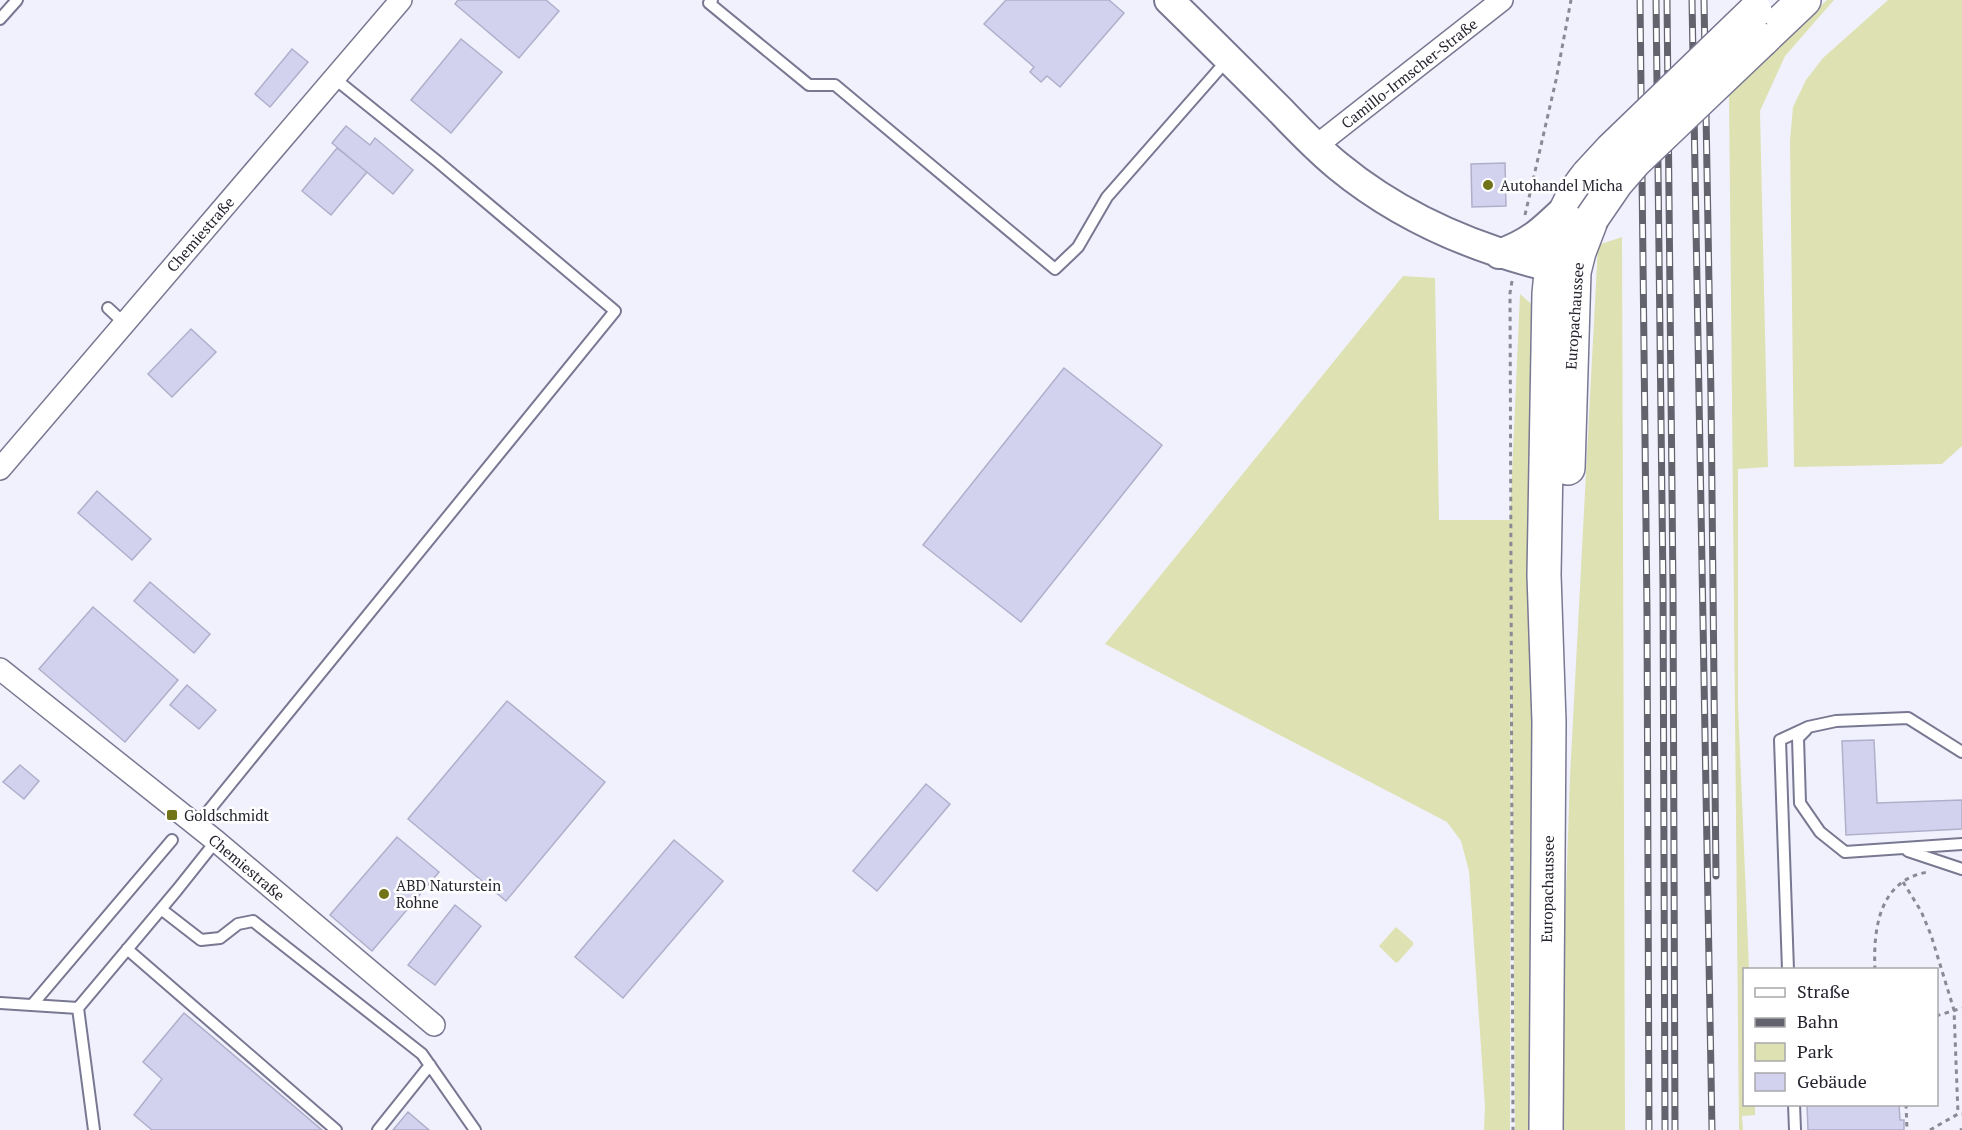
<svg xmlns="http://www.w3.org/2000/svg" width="1962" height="1130" viewBox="0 0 1962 1130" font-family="'PT Serif',serif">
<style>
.green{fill:#dee1b1}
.building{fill:#d2d2ef;stroke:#b0afcb;stroke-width:1.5}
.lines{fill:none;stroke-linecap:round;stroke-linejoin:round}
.lane-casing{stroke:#797892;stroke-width:14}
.street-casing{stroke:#797892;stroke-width:24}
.secondary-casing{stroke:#797892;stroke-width:32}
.primary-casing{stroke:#797892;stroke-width:36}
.path{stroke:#8a8a95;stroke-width:3;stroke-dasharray:4.5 4.5;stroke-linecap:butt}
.lane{stroke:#fff;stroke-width:10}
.street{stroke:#fff;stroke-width:21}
.secondary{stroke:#fff;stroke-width:28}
.primary{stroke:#fff;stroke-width:33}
.rail-casing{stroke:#63636e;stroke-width:7}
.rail{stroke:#fff;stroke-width:4.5;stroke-dasharray:14;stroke-linecap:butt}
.primary-bridge-casing{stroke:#797892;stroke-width:36;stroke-linecap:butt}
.primary-bridge{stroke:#fff;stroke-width:33}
.poi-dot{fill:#717318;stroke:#fff;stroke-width:2}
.labels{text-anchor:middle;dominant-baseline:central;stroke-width:5;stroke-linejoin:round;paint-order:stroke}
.street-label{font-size:15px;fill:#25252f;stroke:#fff}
.poi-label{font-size:15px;fill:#25252f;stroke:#fff;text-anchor:start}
</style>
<rect width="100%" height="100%" fill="#f1f1fd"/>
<path class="green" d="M1827,0H1834L1785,56L1760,111L1768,467L1738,469V705L1749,969L1744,970V1104L1755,1105V1115L1742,1116L1743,1130H1739L1729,91Z
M1888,0H1962V446L1942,464L1794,467L1790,140L1793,107L1806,80L1823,58Z
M1622,237L1625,1130H1564L1562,1009L1570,777L1598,245Z
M1403,276L1435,278L1439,520H1510L1520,294L1537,309L1538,337L1530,657L1535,801L1532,1130H1515L1511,617L1510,1130H1484L1485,1106L1469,871L1461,841L1447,822L1105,644Z
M1396,927L1413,942V945L1398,962L1396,963L1379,946Z"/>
<path class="building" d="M458,0H546L559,11L519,58L455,4Z
M1006,0H1109L1124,13L1060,87L1047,76L1041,82L1030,72L1034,67L984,24Z
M461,39L502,72L451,133L411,100Z
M292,49L308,62L270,107L255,94Z
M346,126L370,145L375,138L413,170L393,194L332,143Z
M337,148L367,172L331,215L302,191Z
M1505,163L1506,206L1472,207L1471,164Z
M191,329L216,352L172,397L148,374Z
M1064,368L1162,445L1021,622L923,545Z
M97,491L151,539L132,560L78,513Z
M150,582L210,634L194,653L134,601Z
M93,607L178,680L125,742L39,669Z
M187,685L216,710L199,729L170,705Z
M507,701L605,782L506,901L408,819Z
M1874,740L1877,803L1962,800V829L1846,835L1842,741Z
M20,765L39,781L24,799L3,782Z
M926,784L950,804L877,891L853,871Z
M397,837L439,872L372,951L330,915Z
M674,840L723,881L623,998L575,957Z
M455,905L481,926L435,985L408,965Z
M184,1013L322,1130H152L134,1115L162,1079L143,1062Z
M1807,1104H1899L1900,1120H1904V1130H1808Z
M408,1112L429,1130H393Z"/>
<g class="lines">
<g class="lane-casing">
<path id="lane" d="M712,0L709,3L809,85H835L1055,269L1078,247L1107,197L1228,59
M0,19L17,0
M108,308L124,323
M1806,730L1798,738L1800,803L1820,832L1845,852L1962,844
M197,825L615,311L437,161L334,78
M1908,851L1962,869
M161,909L201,940L220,938L238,924L253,921L422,1054L475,1130
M127,949L336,1130
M1788,970L1780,740L1808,727L1836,721L1908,718L1962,752
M0,1003L78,1008
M32,1005L172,840
M1794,1104L1795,1130
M94,1130L78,1008L177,890L216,841
M378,1130L430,1065"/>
</g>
<g class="street-casing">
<path id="street" d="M1316,146L1502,0
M0,469L401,0
M0,669L216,841L434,1025"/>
</g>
<g class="secondary-casing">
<path id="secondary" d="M1169,0C1206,36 1243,73 1279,109C1298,129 1317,149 1338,166C1406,222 1487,254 1572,272
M1499,254C1530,243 1542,231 1565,209"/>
</g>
<g class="primary-casing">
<path id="primary" d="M1762,40L1804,0
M1568,468L1574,272L1579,252L1592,218
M1546,1130L1549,722L1544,575L1549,294C1553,248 1558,211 1588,175"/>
</g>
<path class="path" d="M1525,215L1556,80L1571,0
M1512,281L1510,293L1513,1130
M1903,882L1921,911L1931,935L1954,1010L1958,1114
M1875,970C1873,929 1879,880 1928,872
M1936,1016L1962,1008
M1906,1104L1907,1130
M1930,1130L1958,1114H1962
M1960,1130L1962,1129"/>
<use href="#lane" class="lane"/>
<use href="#street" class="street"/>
<use href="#secondary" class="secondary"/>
<use href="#primary" class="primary"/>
<g class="rail-casing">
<path id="rail" d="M1640,0L1647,612L1649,1130
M1656,0L1663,586L1665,1130
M1667,0L1673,589L1675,1130
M1692,0L1712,1130
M1704,0L1711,398L1716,876"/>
</g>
<use href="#rail" class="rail"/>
<g class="primary-bridge-casing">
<path id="primary-bridge" d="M1588,175L1612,149L1755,11
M1592,218L1616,183L1635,161L1762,40"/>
</g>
<use href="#primary-bridge" class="primary-bridge"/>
</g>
<g class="poi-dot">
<circle cx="1488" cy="185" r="6"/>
<rect x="166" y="809" width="12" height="12" rx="3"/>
<circle cx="384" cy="894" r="6"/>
</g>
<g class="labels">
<g class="street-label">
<text transform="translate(1409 73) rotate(-38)">Camillo-Irmscher-Straße</text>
<text transform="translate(200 234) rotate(-49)">Chemiestraße</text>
<text transform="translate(1574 316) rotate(-86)">Europachaussee</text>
<text transform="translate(247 867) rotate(40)">Chemiestraße</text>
<text transform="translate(1547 889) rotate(-89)">Europachaussee</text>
</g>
<g class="poi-label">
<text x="1500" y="185">Autohandel Micha</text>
<text x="184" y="815">Goldschmidt</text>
<text x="396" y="885">ABD Naturstein<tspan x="396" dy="17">Rohne</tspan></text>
</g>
</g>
<rect x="1743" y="968" width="195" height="138" fill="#ffffff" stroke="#a8a8ac" stroke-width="1.5"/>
<rect x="1755" y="988" width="30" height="9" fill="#ffffff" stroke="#a8a8ac" stroke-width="1.5"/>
<text x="1797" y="998" font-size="18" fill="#25252f">Straße</text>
<rect x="1755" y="1018" width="30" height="9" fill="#63636e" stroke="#a8a8ac" stroke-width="1.5"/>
<text x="1797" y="1028" font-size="18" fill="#25252f">Bahn</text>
<rect x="1755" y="1043" width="30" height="18" fill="#dee1b1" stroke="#a8a8ac" stroke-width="1.5"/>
<text x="1797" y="1058" font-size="18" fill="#25252f">Park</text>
<rect x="1755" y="1073" width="30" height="18" fill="#d2d2ef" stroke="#a8a8ac" stroke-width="1.5"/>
<text x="1797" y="1088" font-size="18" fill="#25252f">Gebäude</text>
</svg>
